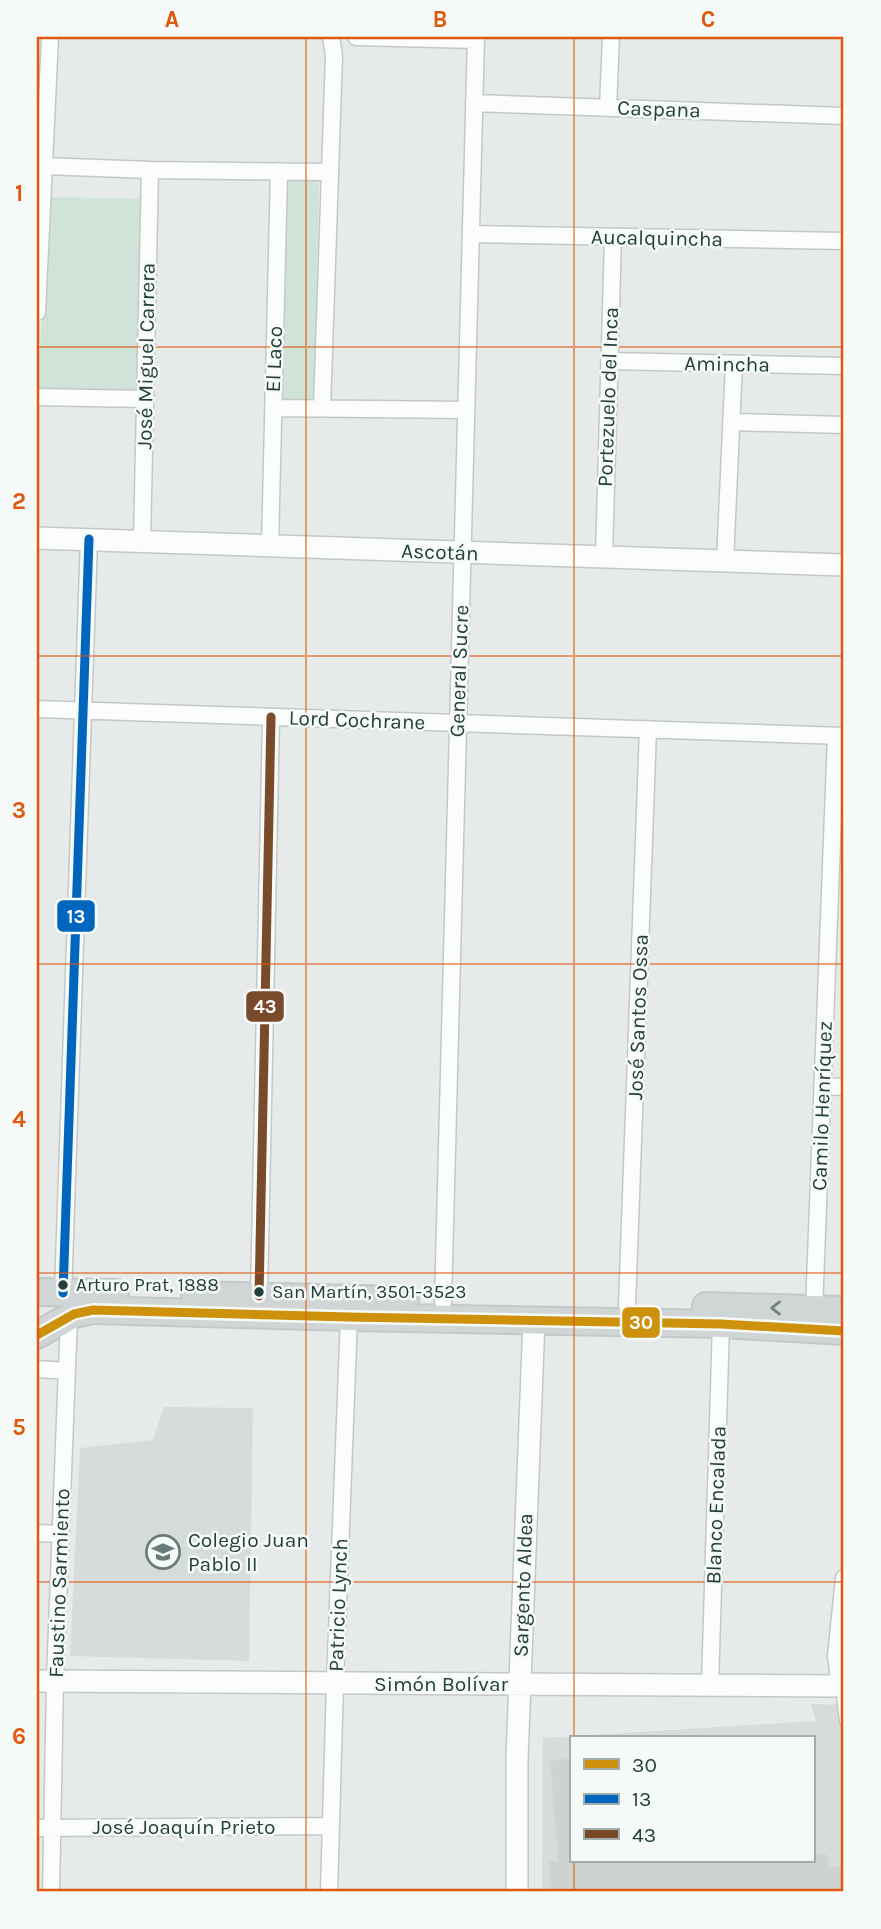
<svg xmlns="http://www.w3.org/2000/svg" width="881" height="1929" viewBox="0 0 881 1929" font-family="Karla,sans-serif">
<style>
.built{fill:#d5dcda;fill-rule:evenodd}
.green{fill:#d0e3d9}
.building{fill:#ced2d1;stroke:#cfd4d3;stroke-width:2}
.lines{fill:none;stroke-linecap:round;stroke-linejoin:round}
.service-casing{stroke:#c3c8c7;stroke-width:11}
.minor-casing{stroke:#c3c8c7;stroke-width:19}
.tertiary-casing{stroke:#c3c8c7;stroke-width:24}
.primary-casing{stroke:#c2cac9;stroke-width:30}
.service{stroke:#fbfcfc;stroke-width:8}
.minor{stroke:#fbfcfc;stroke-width:16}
.tertiary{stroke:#fbfcfc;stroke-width:21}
.primary{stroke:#cfd6d5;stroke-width:26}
.bus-1-casing{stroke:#f5faf8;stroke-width:14}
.bus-2-casing{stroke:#f5faf8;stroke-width:14}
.bus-3-casing{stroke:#f5faf8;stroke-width:14}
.bus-1{stroke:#cd910c;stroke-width:9}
.bus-2{stroke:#0065bd;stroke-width:9}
.bus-3{stroke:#7a4b2a;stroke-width:9}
.oneway{stroke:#718380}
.grid{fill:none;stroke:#de580e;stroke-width:2;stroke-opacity:0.55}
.bus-dot{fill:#243f3b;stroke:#f5faf8;stroke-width:2.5}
.labels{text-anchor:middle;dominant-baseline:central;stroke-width:5;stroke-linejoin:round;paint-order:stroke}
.bus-label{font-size:19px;fill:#243f3b;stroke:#f5faf8;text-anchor:start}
.street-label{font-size:21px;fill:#243f3b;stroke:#f5faf8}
.poi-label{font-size:21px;fill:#243f3b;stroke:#f5faf8;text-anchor:start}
.line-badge{stroke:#f5faf8;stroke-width:2.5}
.badge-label{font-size:19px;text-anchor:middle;font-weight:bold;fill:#fff}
.neatline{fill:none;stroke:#de580e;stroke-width:2.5}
.grid-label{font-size:23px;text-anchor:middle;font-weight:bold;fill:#de580e}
</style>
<rect width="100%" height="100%" fill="#e6ebea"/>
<path class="built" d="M164,1407L253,1408L249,1661L70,1656L80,1448L153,1440Z
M811,1704L844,1705V1892H542L543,1738L816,1721ZM571,1738H813V1861H571Z"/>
<path class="green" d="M286,176L319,177L315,401H278Z
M50,197L145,199L136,393L37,391Z"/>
<path class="building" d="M571,1759V1861H813V1856L826,1855L828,1868L844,1867V1892H552L549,1863L559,1862L551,1761Z"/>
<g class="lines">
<g class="service-casing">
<path id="service" d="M840,1686L844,1721"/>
</g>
<g class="minor-casing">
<path id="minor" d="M356,37L476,40
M474,103L844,116
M608,107L611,37
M44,166L150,170L330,172
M471,234L844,241
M37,312L50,37
M609,361L844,366
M37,397L144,399
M273,408L466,410
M322,408L334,56L331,37
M731,422L844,425
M142,542L150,170
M270,547L279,171
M604,557L613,237
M725,561L734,364
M37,709L844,736
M822,1086L844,1087
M63,1293L89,539
M259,1296L271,717
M443,1302L476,37
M627,1305L648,729
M814,1309L836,736
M37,1369L67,1371
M37,1533L61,1534
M710,1685L721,1324
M840,1686L836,1656L844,1578
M37,1828L331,1826
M51,1892L55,1681L69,1316
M329,1892L335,1683L349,1317"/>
</g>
<g class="tertiary-casing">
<path id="tertiary" d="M37,538L844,565
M37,1681L844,1686
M517,1892V1758L534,1320"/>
</g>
<g class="primary-casing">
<path id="primary" d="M37,1292L115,1293
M195,1295L405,1300
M706,1306L844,1310
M37,1335L74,1314L93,1310L349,1317L721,1324L844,1331"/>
</g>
<use href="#service" class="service"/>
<use href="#minor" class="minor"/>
<use href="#tertiary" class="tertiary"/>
<use href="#primary" class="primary"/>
<g class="bus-1-casing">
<path id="bus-1" d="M37,1335L74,1314L93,1310L349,1317L721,1324L844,1331"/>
</g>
<g class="bus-2-casing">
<path id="bus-2" d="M63,1293L89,539"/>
</g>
<g class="bus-3-casing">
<path id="bus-3" d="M259,1296L271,717"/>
</g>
<use href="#bus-1" class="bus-1"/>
<use href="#bus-2" class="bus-2"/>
<use href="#bus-3" class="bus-3"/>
</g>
<defs><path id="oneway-chevron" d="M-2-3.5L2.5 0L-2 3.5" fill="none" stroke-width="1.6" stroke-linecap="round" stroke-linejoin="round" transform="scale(1.75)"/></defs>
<use class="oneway" href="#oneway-chevron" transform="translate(776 1308) rotate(-179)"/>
<path class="grid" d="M306,37V1892M574,37V1738M37,347H844M37,656H844M37,964H844M37,1273H844M37,1582H844M574,1861V1892"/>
<defs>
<g id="school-ring" transform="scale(1.75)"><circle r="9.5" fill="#f5faf8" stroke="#687b78" stroke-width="1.5"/><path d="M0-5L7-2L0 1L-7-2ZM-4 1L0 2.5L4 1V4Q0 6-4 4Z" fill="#687b78"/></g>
</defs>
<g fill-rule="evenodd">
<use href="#school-ring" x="163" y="1552"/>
</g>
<g class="bus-dot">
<circle cx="63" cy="1285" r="6"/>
<circle cx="259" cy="1292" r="6"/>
</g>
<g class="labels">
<g class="bus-label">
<text x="76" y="1285">Arturo Prat, 1888</text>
<text x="272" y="1292">San Martín, 3501-3523</text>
</g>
<g class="street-label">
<text transform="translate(659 109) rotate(2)">Caspana</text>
<text transform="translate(657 238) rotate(1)">Aucalquincha</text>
<text transform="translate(146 356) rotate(-89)">José Miguel Carrera</text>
<text transform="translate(274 359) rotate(-88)">El Laco</text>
<text transform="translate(727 364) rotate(1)">Amincha</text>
<text transform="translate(608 397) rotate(-88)">Portezuelo del Inca</text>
<text transform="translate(440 552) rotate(2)">Ascotán</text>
<text transform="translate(459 671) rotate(-88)">General Sucre</text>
<text transform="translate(357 720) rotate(2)">Lord Cochrane</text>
<text transform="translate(638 1017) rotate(-88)">José Santos Ossa</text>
<text transform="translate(822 1106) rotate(-88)">Camilo Henríquez</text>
<text transform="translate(716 1505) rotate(-88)">Blanco Encalada</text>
<text transform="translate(59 1583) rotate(-88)">Faustino Sarmiento</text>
<text transform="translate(523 1585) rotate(-88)">Sargento Aldea</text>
<text transform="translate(338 1605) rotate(-88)">Patricio Lynch</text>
<text x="441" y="1684">Simón Bolívar</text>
<text x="184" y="1827">José Joaquín Prieto</text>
</g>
<g class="poi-label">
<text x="188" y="1540">Colegio Juan<tspan x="188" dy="24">Pablo II</tspan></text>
</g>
</g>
<g class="line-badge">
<rect x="56" y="899" width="40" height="34" rx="7" fill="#0065bd"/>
<rect x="245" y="990" width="40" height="33" rx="7" fill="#7a4b2a"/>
<rect x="621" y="1306" width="40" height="33" rx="7" fill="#cd910c"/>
</g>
<g class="badge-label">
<text x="76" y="923">13</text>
<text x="265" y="1013">43</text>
<text x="641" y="1329">30</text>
</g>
<rect width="881" height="1929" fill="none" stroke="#f5faf8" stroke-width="77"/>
<rect x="570" y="1736" width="245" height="126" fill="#f5faf8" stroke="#a1afac" stroke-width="2"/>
<rect x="584" y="1759" width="35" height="10" fill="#cd910c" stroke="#a1afac" stroke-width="2"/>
<text x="632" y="1772" font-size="21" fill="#243f3b">30</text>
<rect x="584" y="1794" width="35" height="10" fill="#0065bd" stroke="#a1afac" stroke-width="2"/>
<text x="632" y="1806" font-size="21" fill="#243f3b">13</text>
<rect x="584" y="1829" width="35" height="10" fill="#7a4b2a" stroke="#a1afac" stroke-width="2"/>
<text x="632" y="1842" font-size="21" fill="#243f3b">43</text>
<rect x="38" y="38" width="804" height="1852" class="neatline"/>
<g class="grid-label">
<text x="172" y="27">A</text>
<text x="440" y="27">B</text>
<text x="708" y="27">C</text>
<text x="19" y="201">1</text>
<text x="19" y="509">2</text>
<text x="19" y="818">3</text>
<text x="19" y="1127">4</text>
<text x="19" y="1435">5</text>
<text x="19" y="1744">6</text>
</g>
</svg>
